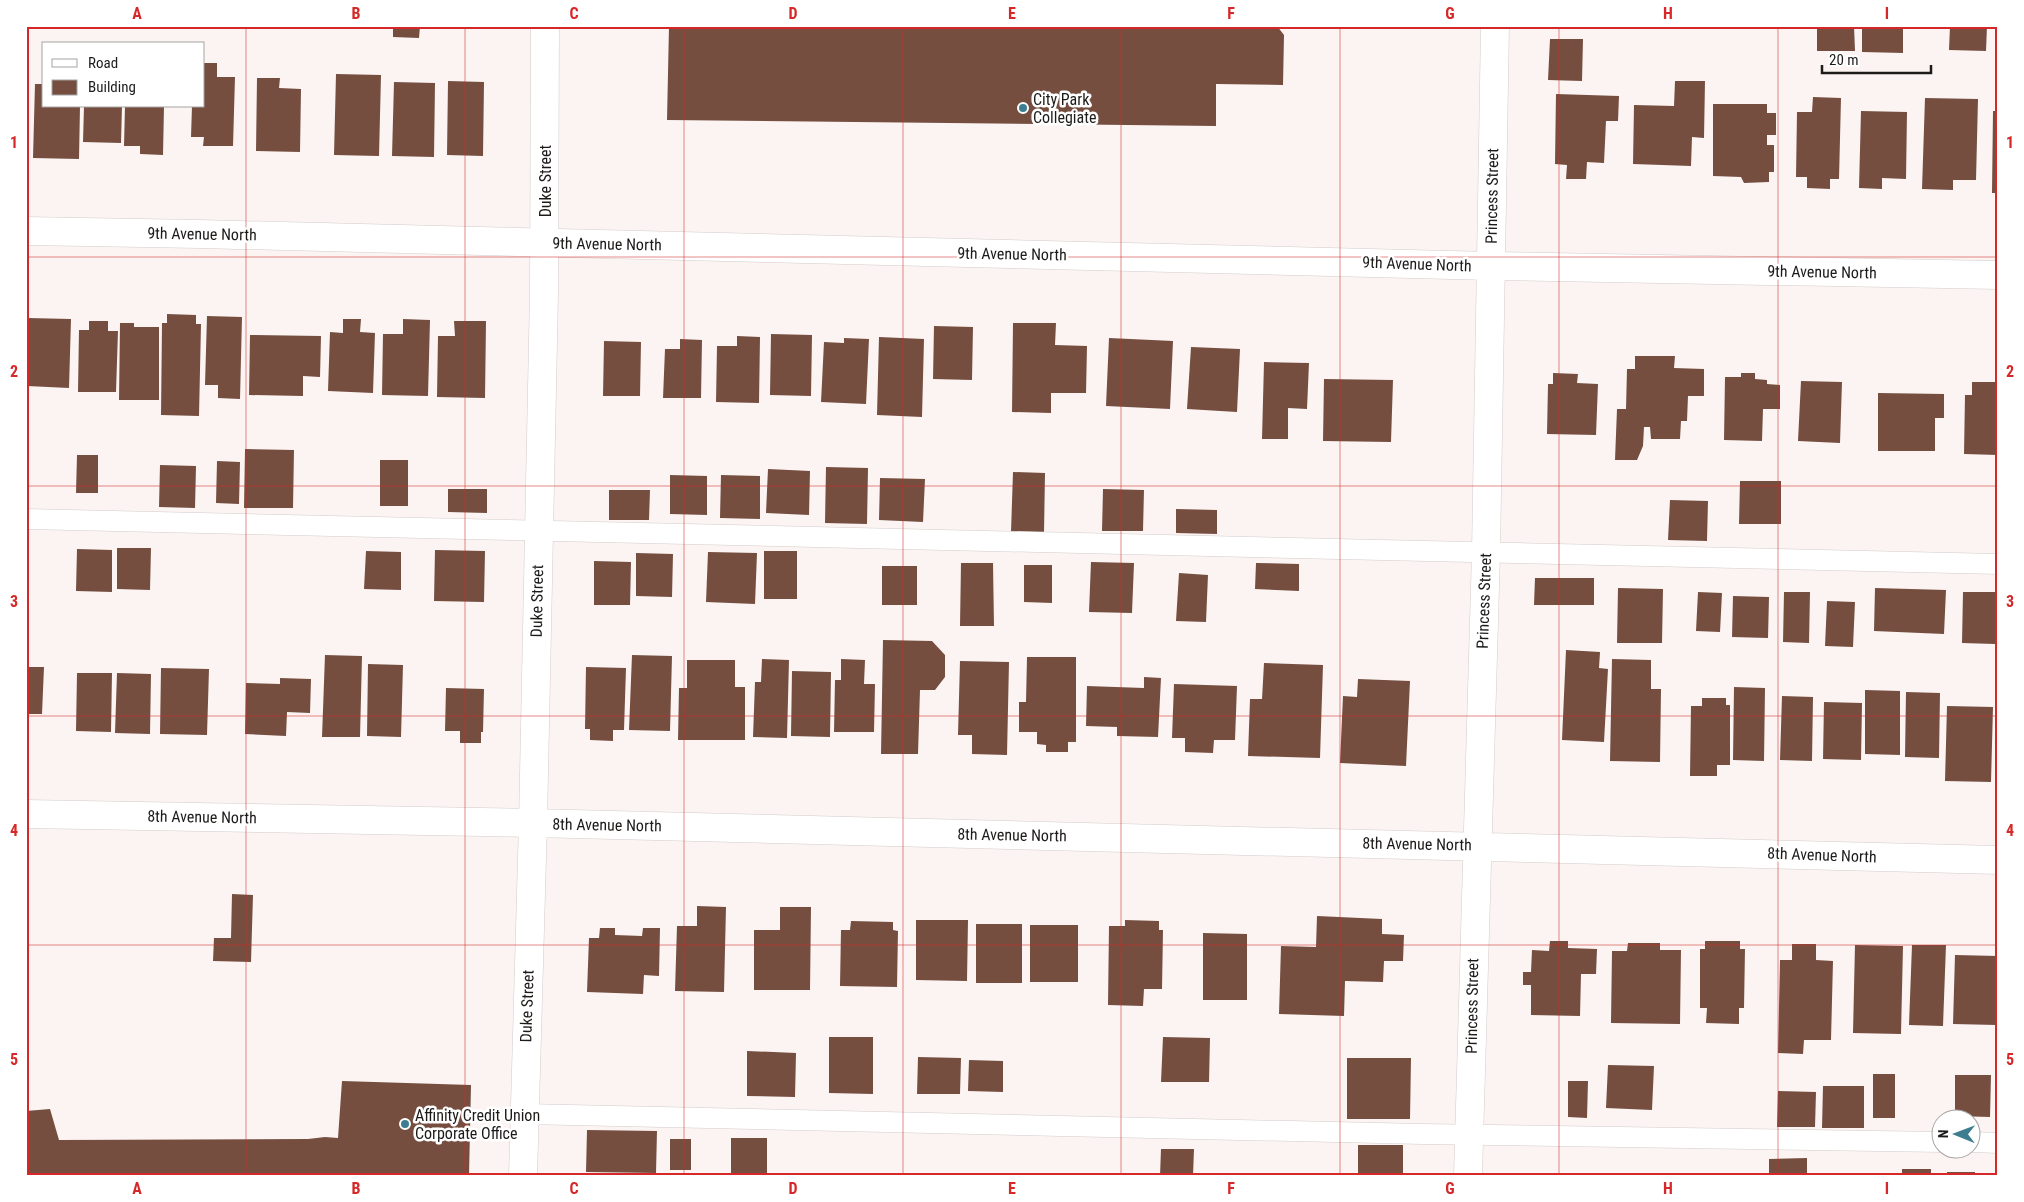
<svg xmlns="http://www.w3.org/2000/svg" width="2024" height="1202" viewBox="0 0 2024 1202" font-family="'Roboto Condensed',sans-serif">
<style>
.building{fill:#754e40}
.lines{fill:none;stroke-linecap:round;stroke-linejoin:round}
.lane-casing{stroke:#d3ccca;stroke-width:21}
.street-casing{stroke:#d3ccca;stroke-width:29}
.lane{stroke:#fff;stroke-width:20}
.street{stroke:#fff;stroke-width:28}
.grid{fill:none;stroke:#d62828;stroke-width:1;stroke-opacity:0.55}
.poi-dot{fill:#3c7d90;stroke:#fff;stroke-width:2}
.labels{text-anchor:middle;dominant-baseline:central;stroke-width:5;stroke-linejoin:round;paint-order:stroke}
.poi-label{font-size:16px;fill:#1d1b1a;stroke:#fff;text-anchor:start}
.street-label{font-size:16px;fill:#1d1b1a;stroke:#fff}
.neatline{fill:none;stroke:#d62828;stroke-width:2}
.grid-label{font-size:16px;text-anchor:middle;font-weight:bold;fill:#d62828}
</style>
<rect width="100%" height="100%" fill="#fbf4f2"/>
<path class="building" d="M393,26H420L419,38L393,37Z
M669,26H1277L1284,35L1283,85L1216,84V126L667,120Z
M1817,26H1854L1855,51H1817Z
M1862,26H1903V53L1862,52Z
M1950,26H1987L1986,51L1949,50Z
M1550,39H1583L1582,81L1548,80Z
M204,63H217V77H235L233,146H203L204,137H191L192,106H204Z
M336,74L381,75L379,156L334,155Z
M257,78H280L279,88L301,89L300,152L256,151Z
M448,81L484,82L483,156L447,155Z
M1675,81H1705L1704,138L1692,137L1691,166L1633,164L1634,105L1674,106Z
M394,82L435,83L434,157L392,156Z
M35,84H44V106H80L79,159L33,158Z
M1556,94L1619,96L1618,121H1606L1604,163L1587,162L1586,179H1566L1567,165L1555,164Z
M1813,97L1841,98L1839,179H1830V189L1807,188V177H1796L1797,112H1812Z
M1925,98L1978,99L1976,180H1953V190L1922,189Z
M1713,104H1767V113H1776V135H1767V145H1774V172H1769V182L1744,183L1741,177L1713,176Z
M84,106H122L121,143L83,142Z
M125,106H164L163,155L140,154V146H124Z
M1861,111L1907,112L1906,179L1882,178V189L1859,188Z
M1993,111H1998V193H1992Z
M167,314L196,315V324H201L199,416L161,415L162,323H167Z
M207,316L242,317L240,399L218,398V385H205Z
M28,318L71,319L69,388L27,386Z
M343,319H361L360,332L375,333L373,393L328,391L330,332L343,333Z
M403,319L430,320L428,396L382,395L383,334H403Z
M89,321H108V331H118L116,392H78L79,330H89Z
M454,321H486L485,398L437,397L438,336H455Z
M120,323H134V327H159V400H119Z
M1013,323H1056L1055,345L1087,346L1086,393H1051V413L1012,412Z
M934,326L973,327L972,380L933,379Z
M771,334L812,335L811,396L770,395Z
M250,335L321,336L320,377L303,376V396L249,395Z
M737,336L760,337L759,403L716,402L717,346H737Z
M879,337L924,339L922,417L877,415Z
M844,338L869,339L866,404L821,402L824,342L844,343Z
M1109,338L1173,341L1170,409L1106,406Z
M680,339L702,340L701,398H663L665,349H680Z
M604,341L641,342L640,396H603Z
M1191,347L1240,349L1237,412L1187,409Z
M1635,356H1675L1674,368L1704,369V396H1688L1687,421H1681L1680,439H1651L1650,427H1644L1643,446L1637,460H1615L1617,409H1626L1627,369H1635Z
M1264,362L1309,363L1307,409L1288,408V439H1262Z
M1553,373L1578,374L1577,383L1598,384L1596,435L1547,434L1548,384H1553Z
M1741,373H1755V379L1767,380V384L1780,385V409H1763L1762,441L1724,440L1725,377H1741Z
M1324,379L1393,380L1391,442L1323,441Z
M1801,381L1842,382L1840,443L1798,441Z
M1972,382H1998V455L1964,454L1965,395H1972Z
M1878,393L1944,394V418H1935V451H1878Z
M245,449L294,450L293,508H244Z
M77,455H98V493H76Z
M380,460H408V506H380Z
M217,461L240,462L239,504L216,503Z
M160,465L196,466L195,508L159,507Z
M826,467L868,468L867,524L825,523Z
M768,469L810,471L809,515L766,513Z
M1013,472L1045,473L1044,533L1011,532Z
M670,475L707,476V515L670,514Z
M721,475L760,476V519L720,518Z
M880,478L925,479L923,522L879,520Z
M1740,481H1781V524H1739Z
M448,489H487V513L448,512Z
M1103,489L1144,490L1143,531H1102Z
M609,490H650L649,520H609Z
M1670,500L1708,501L1707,541L1668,540Z
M1176,509L1217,510V534L1176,533Z
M117,548H151L150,590L117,589Z
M77,549L112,550V592L76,591Z
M435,550L485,551L484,602L434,601Z
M366,551L401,552V590L364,589Z
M764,551H797V599H764Z
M708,552L757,553L755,604L706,602Z
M636,553L673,554L672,597L636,596Z
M594,561L631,562L630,605H594Z
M1091,562L1134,563L1132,613L1089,612Z
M961,563H993L994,626H960Z
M1256,563L1299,564V591L1255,589Z
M1024,565H1052V603L1024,602Z
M882,566H917V605H882Z
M1179,573L1208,575L1206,622L1176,621Z
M1535,578H1594V605H1534Z
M1618,588L1663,589L1662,643H1617Z
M1875,588L1946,590L1944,634L1874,631Z
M1698,592L1722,593L1720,632L1696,631Z
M1784,592H1810L1809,643L1783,642Z
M1963,592H1996L1995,644L1962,643Z
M1733,596L1769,597L1768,638L1732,637Z
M1827,601L1855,602L1853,647L1825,646Z
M883,640L932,641L945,655V677L935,690H920L918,754H881Z
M1566,650L1600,652L1599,668L1608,669L1604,742L1562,740Z
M325,655L362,656L360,737H322Z
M632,655L672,656L670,731L629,730Z
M1027,657H1076V742H1068V752H1046V745L1037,744V732H1019V702H1026Z
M762,659L789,660L787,738L753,737L755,682H761Z
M841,659L865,660L864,684H875L874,732H834L835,680H841Z
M1612,659L1651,660V689H1661L1660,762L1610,761Z
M687,660H735V687H745V740H678L679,688H687Z
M960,661L1009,662L1007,755L972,754V735H958Z
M1264,663L1323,665L1320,758L1248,756L1250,699H1262Z
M368,664L403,665L401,737L367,736Z
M26,667H44L42,714H26Z
M586,667L626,668L624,730H613V741L590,740V729H585Z
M161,668L209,669L207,735L160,734Z
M792,671L831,672L830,737L791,736Z
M77,673H112L111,732L76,731Z
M117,673L151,674L150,734L115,733Z
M1144,677L1161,678L1158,737L1117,736V727L1086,726L1087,686L1144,688Z
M280,678L311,679L310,713L287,712L286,736L245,734L246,683L280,684Z
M1358,679L1410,681L1406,766L1340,763L1343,696L1357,697Z
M1174,684L1237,686L1235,740H1214L1213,753L1185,752V738H1172Z
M1734,687L1765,688L1764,761L1733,760Z
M446,688L484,689L483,732H481V743H460V731H445Z
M1865,690L1900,691V755L1865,754Z
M1906,692L1940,693L1939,758L1905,757Z
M1782,696L1813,697L1812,761L1780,760Z
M1702,698H1726V705H1730V765H1717V776H1690L1691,706H1702Z
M1824,702L1862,703L1861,760L1823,759Z
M1947,706L1993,707L1991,782L1945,781Z
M232,894L253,895L251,962L213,961L214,938H231Z
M697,906L726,907L724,992L675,991L677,926H697Z
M780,907H811L810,990H754V930H780Z
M1317,916L1382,919V934L1404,935L1403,961H1384L1383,982L1345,981L1344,1016L1279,1014L1281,946L1316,947Z
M916,920H968L967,981L916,980Z
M1125,920L1159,921V930H1163L1162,989H1144L1143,1006L1108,1005L1109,926H1125Z
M851,921L893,922V930L898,931L897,987L840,986L841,930H850Z
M976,924H1022V983H976Z
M1030,925H1078V982H1030Z
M600,928H615V935L642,936L643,928H660L659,976L644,975L643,994L587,992L589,938H599Z
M1203,933L1247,934V1000H1203Z
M1550,941H1568V948L1597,949L1596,974H1581L1580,1016L1531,1015V985H1523V972H1531L1532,950L1549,951Z
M1705,941H1740V949H1745L1744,1008H1739V1024L1706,1023L1707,1008H1700V949H1705Z
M1628,943H1660V950H1681L1680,1024L1611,1023L1612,951H1627Z
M1792,944H1816V960L1833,961L1831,1040H1804L1803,1054L1778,1053L1780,960H1792Z
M1855,945L1903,946L1901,1034L1853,1033Z
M1912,945H1946L1943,1026L1909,1025Z
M1955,955L1998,956L1997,1025L1953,1024Z
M829,1037H873V1094L829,1093Z
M1163,1037L1210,1038L1209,1082H1161Z
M747,1051L796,1053L795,1097L747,1096Z
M918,1057L961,1058L960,1094H917Z
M1347,1058H1411L1410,1119H1347Z
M969,1060L1003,1061V1092L968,1091Z
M1608,1065L1654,1066L1652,1110L1606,1108Z
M1873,1074H1895V1118H1873Z
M1955,1075H1991L1990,1117L1955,1116Z
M342,1081L471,1085L469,1176H26V1111L50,1109L59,1140L308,1139L325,1137L338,1138Z
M1568,1081H1588L1587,1118L1568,1117Z
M1823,1086H1864V1128H1822Z
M1778,1091L1816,1092L1815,1127H1777Z
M587,1130L657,1131L656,1173L586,1172Z
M731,1138H767V1176H731Z
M670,1139H691V1170H670Z
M1358,1145H1403V1176H1358Z
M1161,1149H1194L1193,1176H1160Z
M1807,1158V1176H1769V1159Z
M1902,1169H1931V1176H1902Z
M1947,1172H1975V1176H1947Z"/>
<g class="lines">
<g class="lane-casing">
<path id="lane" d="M26,519L1998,564
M524,1114L1422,1134L1942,1142
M1972,1142L1998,1143"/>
</g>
<g class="street-casing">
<path id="street" d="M26,231L199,234L1491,266L1998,275
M26,814L533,823L1998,860
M523,1176L533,823L544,292L545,26
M1468,1176L1486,552L1495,26"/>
</g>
<use href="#lane" class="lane"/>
<use href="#street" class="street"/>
</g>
<path class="grid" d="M246,26V1176M465,26V1176M684,26V1176M903,26V1176M1121,26V1176M1340,26V1176M1559,26V1176M1778,26V1176M26,257H1998M26,486H1998M26,716H1998M26,945H1998"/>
<g class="poi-dot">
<circle cx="1023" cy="108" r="5"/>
<circle cx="405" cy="1124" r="5"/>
</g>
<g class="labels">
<g class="poi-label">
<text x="1033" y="99">City Park<tspan x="1033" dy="18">Collegiate</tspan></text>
<text x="415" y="1115">Affinity Credit Union<tspan x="415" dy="18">Corporate Office</tspan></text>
</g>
<g class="street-label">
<text transform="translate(545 181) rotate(-90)">Duke Street</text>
<text transform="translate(1492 196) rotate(-89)">Princess Street</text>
<text transform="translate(202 234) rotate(1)">9th Avenue North</text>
<text transform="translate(607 244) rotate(1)">9th Avenue North</text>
<text transform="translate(1012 254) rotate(1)">9th Avenue North</text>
<text transform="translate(1417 264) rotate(2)">9th Avenue North</text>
<text transform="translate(1822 272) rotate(1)">9th Avenue North</text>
<text transform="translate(537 601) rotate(-89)">Duke Street</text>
<text transform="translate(1484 601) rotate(-88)">Princess Street</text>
<text transform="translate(202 817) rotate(1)">8th Avenue North</text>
<text transform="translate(607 825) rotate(1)">8th Avenue North</text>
<text transform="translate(1012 835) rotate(1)">8th Avenue North</text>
<text transform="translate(1417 844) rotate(1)">8th Avenue North</text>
<text transform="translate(1822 855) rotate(2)">8th Avenue North</text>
<text transform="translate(527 1006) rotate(-88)">Duke Street</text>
<text transform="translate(1472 1006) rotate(-89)">Princess Street</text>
</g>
</g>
<rect width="2024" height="1202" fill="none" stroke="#ffffff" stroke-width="55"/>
<rect x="42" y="42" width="162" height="65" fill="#ffffff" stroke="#a5a4a3"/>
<rect x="52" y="59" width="25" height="8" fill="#ffffff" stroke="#a5a4a3"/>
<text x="88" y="68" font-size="15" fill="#1d1b1a">Road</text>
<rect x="52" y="80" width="25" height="15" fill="#754e40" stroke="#a5a4a3"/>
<text x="88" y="92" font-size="15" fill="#1d1b1a">Building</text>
<g transform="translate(1956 1134) rotate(271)"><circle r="24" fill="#ffffff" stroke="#a5a4a3"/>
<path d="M0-4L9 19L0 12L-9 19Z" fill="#3c7d90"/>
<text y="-8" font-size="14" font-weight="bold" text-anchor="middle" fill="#1d1b1a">N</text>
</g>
<path d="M1822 65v8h109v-8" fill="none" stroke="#1d1b1a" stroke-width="2.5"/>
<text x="1829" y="65" font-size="15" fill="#1d1b1a" stroke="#ffffff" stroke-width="4" paint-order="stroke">20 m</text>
<rect x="28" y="28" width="1968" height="1146" class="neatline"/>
<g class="grid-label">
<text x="137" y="19">A</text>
<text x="356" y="19">B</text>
<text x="574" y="19">C</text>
<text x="793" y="19">D</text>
<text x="1012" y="19">E</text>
<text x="1231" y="19">F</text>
<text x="1450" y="19">G</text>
<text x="1668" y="19">H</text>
<text x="1887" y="19">I</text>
<text x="14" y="148">1</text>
<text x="2010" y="148">1</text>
<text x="14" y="377">2</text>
<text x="2010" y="377">2</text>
<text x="14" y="607">3</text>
<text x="2010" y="607">3</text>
<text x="14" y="836">4</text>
<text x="2010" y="836">4</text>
<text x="14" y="1065">5</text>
<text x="2010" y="1065">5</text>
<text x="137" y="1194">A</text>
<text x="356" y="1194">B</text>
<text x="574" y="1194">C</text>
<text x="793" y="1194">D</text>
<text x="1012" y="1194">E</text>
<text x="1231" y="1194">F</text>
<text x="1450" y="1194">G</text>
<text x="1668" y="1194">H</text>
<text x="1887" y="1194">I</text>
</g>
</svg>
